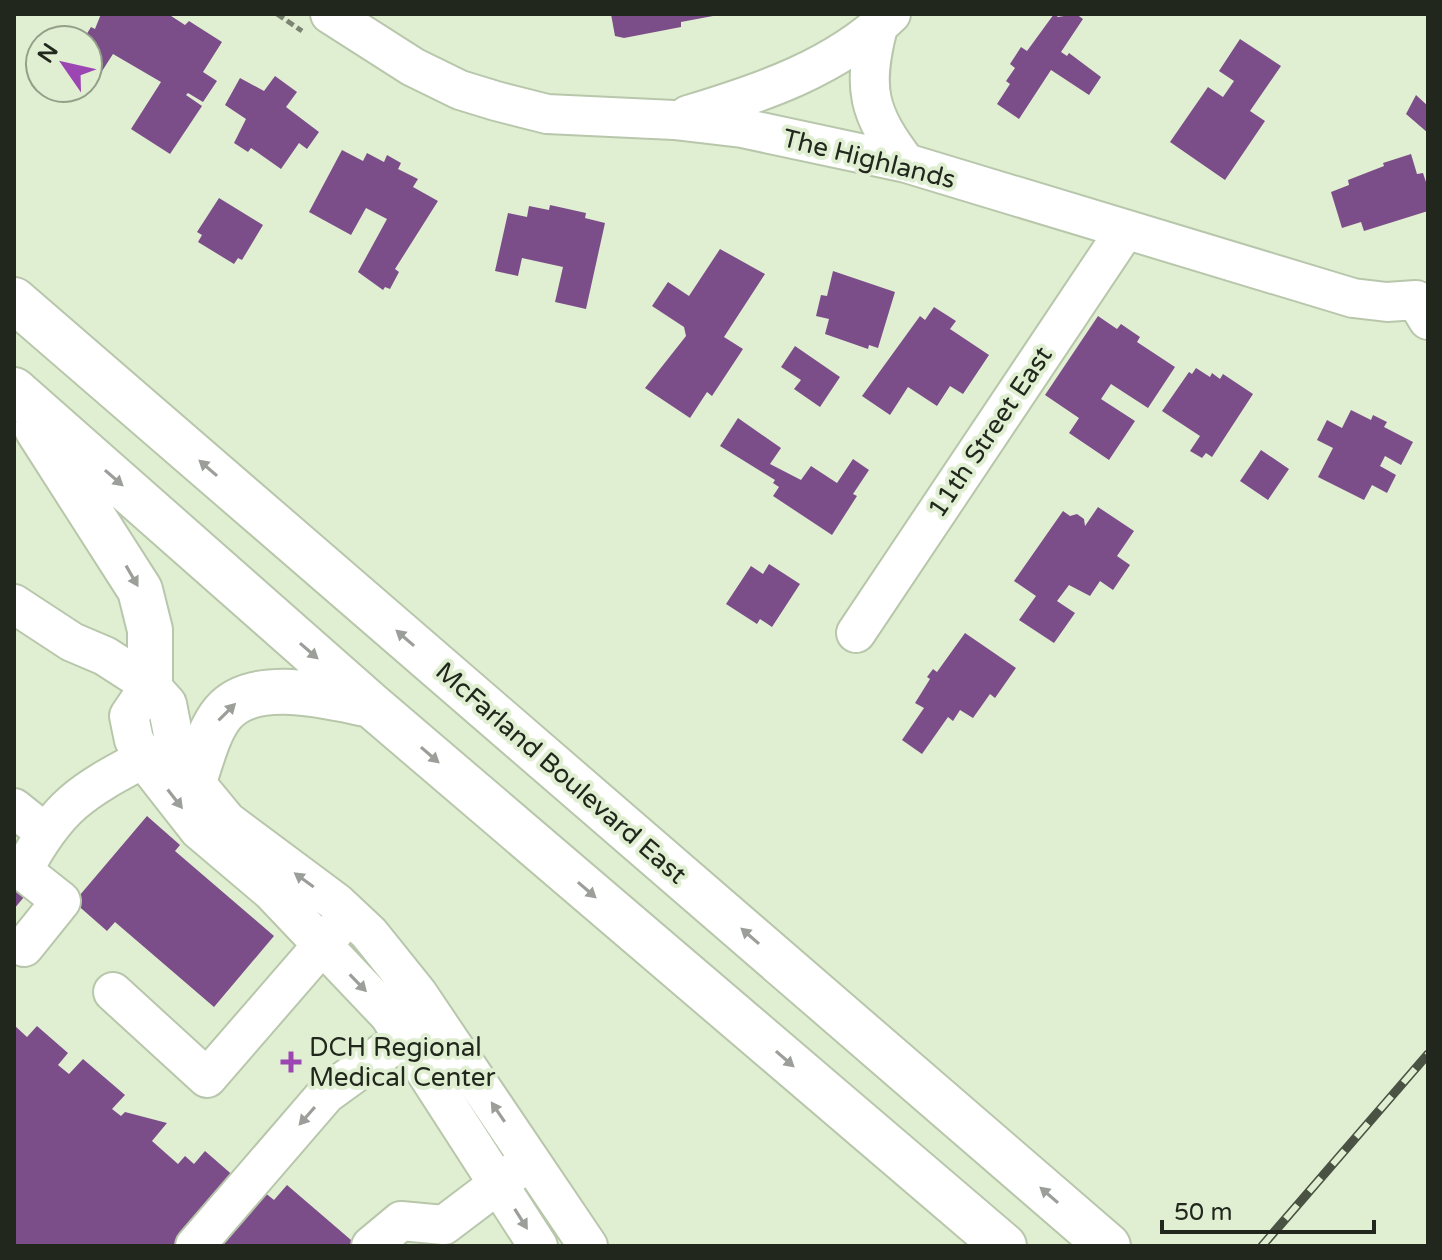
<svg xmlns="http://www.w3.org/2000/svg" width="1442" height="1260" viewBox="0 0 1442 1260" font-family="'Varela Round',sans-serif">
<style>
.building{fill:#7c4e89}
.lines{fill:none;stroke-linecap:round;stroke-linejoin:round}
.minor-casing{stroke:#b8c7ab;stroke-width:42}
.highway-casing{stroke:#b8c7ab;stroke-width:48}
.path{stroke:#7b8572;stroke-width:5;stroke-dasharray:8 4;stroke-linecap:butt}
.minor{stroke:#fff;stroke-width:38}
.highway{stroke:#fff;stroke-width:44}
.rail-casing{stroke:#4a5243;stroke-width:9}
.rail{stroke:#e0efd2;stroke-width:6;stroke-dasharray:18;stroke-linecap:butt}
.oneway{fill:#9b9e99}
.poi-dot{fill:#9c46b3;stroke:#e0efd2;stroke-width:3}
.labels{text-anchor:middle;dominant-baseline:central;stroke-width:8;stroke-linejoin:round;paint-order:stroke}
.street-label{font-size:26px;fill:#21271c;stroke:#e0efd2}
.poi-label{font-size:26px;fill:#21271c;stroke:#e0efd2;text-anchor:start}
</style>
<rect width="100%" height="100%" fill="#e0efd2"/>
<path class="building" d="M101,14H168L185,25L189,21L222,42L203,72L217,81L203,102L188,93L186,95L202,106L170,154L131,129L161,82L113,54L88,93V40H83L91,27L95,29Z
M611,14H713V16L681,22V27L624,38L615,36Z
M1054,14L1058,17L1076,14L1083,19L1061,52L1067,56L1069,53L1101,77L1089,95L1051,70L1019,119L997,104L1010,84L1006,81L1015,68L1010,64L1021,47L1027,51Z
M1240,39L1281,66L1250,111L1265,121L1225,180L1170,142L1208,87L1223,97L1234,81L1219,71Z
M275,76L297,92L286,107L319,132L307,149L299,143L281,169L251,148L248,152L234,143L246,119L225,105L240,78L264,91Z
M1416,95L1428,106V133L1406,114Z
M342,150L363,161L367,153L384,162L387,155L401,163L398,169L418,179L413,187L438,201L395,269L399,272L390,289L385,287L383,290L358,272L387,219L366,208L351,235L309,212Z
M1411,154L1417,174L1423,173L1428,188V211L1364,231L1361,222L1342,228L1331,192L1349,185L1348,180L1384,166L1383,163Z
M219,198L263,225L242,260L238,258L234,264L198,242L202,235L197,232Z
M550,205L586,213L585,218L605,223L586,309L555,302L563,267L522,258L518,276L495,271L508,213L527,217L529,206L549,210Z
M720,249L765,274L724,337L743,349L712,396L707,392L690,418L645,388L686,336L684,327L652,306L668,282L689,296Z
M833,271L895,292L878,348L869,345L868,349L825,334L829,319L816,316L821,295L827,296Z
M934,307L956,321L950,329L989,355L963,394L950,386L937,406L908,387L890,415L862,396L920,316L925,320Z
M1098,316L1117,329L1121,324L1140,337L1137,342L1175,367L1148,408L1111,384L1101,399L1135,421L1109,460L1069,433L1079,418L1045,395Z
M795,346L840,377L820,407L794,389L801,380L781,367Z
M1196,368L1210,377L1212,373L1220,379L1223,374L1253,394L1212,457L1206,453L1202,458L1190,451L1200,436L1162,411L1189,372L1192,374Z
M1351,410L1371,420L1373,415L1387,422L1384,427L1413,442L1401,465L1385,456L1380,466L1396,475L1387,493L1372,485L1364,500L1318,477L1333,448L1317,440L1327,420L1342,428Z
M738,418L781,448L770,464L801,480L811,466L837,483L853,459L869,470L853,494L857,496L832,535L773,496L779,487L773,483L775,480L720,446Z
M1261,450L1289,469L1268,500L1240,481Z
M1098,507L1134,531L1117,556L1130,565L1113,590L1100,581L1090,596L1069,585L1057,601L1075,613L1054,643L1019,620L1036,596L1014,581L1063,511L1070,516L1077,514L1084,519L1085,526Z
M769,564L800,584L772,627L760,619L757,624L726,604L751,566L763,574Z
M965,633L1016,668L995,698L990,694L973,718L960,710L953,721L948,717L922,754L902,740L924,708L915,703L930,679L927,677L933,669L937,672Z
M147,816L180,845L175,851L274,936L214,1007L115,922L107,931L74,902Z
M14,888L24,897L14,909Z
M14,1025L27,1037L37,1026L68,1053L58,1065L69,1074L83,1059L125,1095L112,1109L121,1116L125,1112L167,1123L152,1141L178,1164L185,1156L194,1164L205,1151L259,1198L264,1192L274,1200L287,1185L358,1246H14Z"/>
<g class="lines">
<g class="minor-casing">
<path id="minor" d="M330,14L413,67L460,90L496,101L547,114L674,120L742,128L906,163L1353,298L1387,302L1416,300L1428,320
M878,27C862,89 868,113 906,163
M688,115C761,93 836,68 891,14
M14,604L72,642L105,656L150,685L167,704L178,759L194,781L227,821L337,903L369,933L418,994L588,1246
M856,633L1124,232
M150,685L129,716L134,740L152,770L199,830L271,891L389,1015L538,1246
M14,808L44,832
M24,947L61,901L23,871C57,806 82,791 145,758
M113,992L207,1078L337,928
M195,1246L326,1094L424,1023
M371,1246L401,1221L444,1225L518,1169"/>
</g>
<g class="highway-casing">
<path id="highway" d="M14,300L1108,1246
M14,390L371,705L1004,1246
M37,429L140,590L150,630V685
M194,781C202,759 208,731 223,713C254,676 330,697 371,705"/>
</g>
<path class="path" d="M277,14L302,31"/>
<use href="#minor" class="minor"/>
<use href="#highway" class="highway"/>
<g class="rail-casing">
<path id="rail" d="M1262,1246L1428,1054"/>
</g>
<use href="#rail" class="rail"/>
</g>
<defs><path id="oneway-solid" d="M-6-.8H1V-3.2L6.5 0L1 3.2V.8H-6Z" transform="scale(2)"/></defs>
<g class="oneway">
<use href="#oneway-solid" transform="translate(208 468) rotate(-139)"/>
<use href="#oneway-solid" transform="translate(114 478) rotate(41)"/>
<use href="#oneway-solid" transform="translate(132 576) rotate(60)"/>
<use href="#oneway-solid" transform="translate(405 638) rotate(-139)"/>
<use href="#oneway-solid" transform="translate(309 651) rotate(41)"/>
<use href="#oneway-solid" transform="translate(227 712) rotate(-45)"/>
<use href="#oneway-solid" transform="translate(430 755) rotate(41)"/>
<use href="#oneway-solid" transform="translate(175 799) rotate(52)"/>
<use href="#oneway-solid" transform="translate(304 880) rotate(-144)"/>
<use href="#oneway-solid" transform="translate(587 890) rotate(41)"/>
<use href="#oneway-solid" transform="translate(750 936) rotate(-139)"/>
<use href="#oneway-solid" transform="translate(358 983) rotate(46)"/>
<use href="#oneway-solid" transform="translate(785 1059) rotate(41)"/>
<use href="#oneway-solid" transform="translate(498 1112) rotate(-124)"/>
<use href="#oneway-solid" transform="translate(307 1116) rotate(131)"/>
<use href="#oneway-solid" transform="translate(1049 1195) rotate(-139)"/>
<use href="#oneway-solid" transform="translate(521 1219) rotate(58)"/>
</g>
<path class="poi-dot" d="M287 1050h8v8h8v8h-8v8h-8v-8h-8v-8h8z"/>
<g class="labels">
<g class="street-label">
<text transform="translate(869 159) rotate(14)">The Highlands</text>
<text transform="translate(990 432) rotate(-56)">11th Street East</text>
<text transform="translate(561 773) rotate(41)">McFarland Boulevard East</text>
</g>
<g class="poi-label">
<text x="309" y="1047">DCH Regional<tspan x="309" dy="30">Medical Center</tspan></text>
</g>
</g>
<rect width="1442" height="1260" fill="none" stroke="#21271c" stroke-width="32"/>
<g transform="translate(64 64) rotate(304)"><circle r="38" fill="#e0efd2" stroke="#949f89" stroke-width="2"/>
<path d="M0-6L14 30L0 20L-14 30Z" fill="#9c46b3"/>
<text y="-12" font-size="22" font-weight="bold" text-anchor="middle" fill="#21271c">N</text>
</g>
<path d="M1162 1220v12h212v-12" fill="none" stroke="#21271c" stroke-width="4"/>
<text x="1174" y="1220" font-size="24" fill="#21271c" stroke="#e0efd2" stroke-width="6" paint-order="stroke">50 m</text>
</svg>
